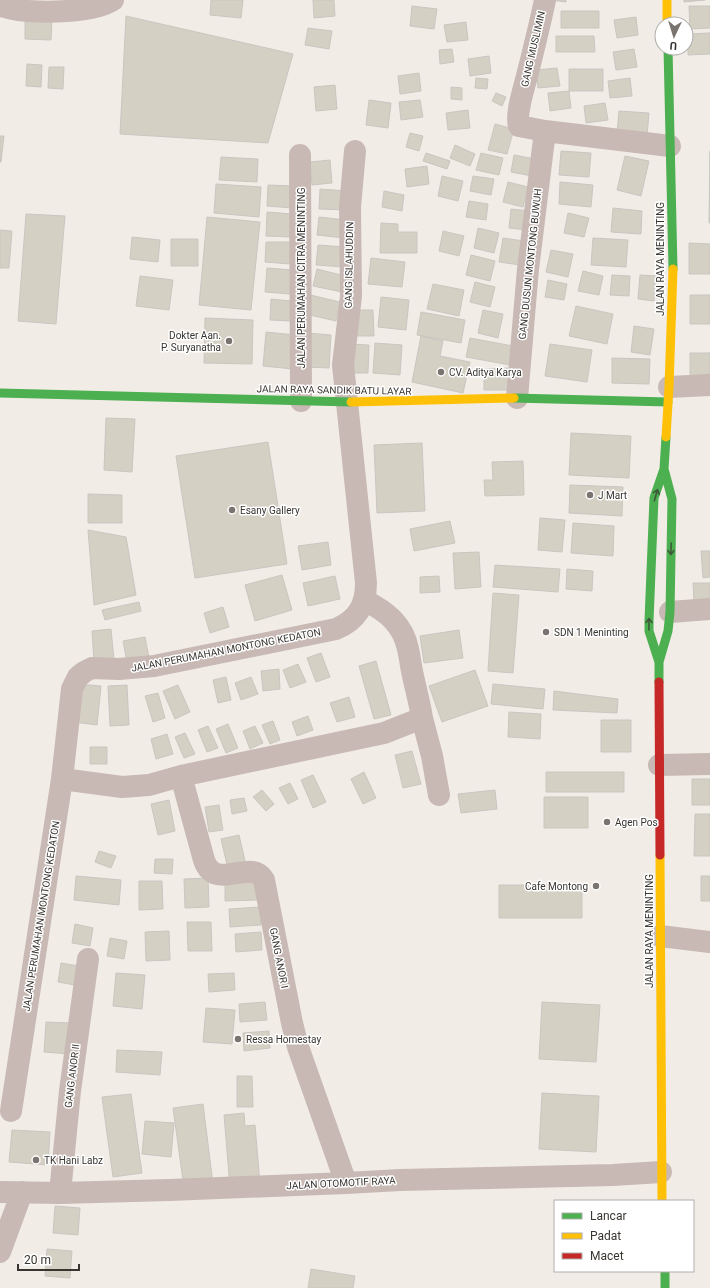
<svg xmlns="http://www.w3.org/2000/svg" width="710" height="1288" viewBox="0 0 710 1288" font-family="Roboto,sans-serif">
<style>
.building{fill:#d5d0c4;stroke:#c9c6c1}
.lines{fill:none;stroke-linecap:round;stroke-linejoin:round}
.street{stroke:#c8b9b4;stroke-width:22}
.fast{stroke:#4caf50;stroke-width:9}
.slow{stroke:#ffc107;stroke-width:9}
.jam{stroke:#c62828;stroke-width:9}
.oneway{stroke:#3e593a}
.poi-dot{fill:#797470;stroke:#fff;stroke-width:1.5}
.labels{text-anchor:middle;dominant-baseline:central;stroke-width:3;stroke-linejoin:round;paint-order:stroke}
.street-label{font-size:10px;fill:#383430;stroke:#fff}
.poi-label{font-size:10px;fill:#383430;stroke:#fff;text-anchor:start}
</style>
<rect width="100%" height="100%" fill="#f2ece7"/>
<path class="building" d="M211,0H243L241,18L210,15Z
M313,0H334L335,16L314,18Z
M551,0H566V2Z
M684,0H705L684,2Z
M412,6L437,9L434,29L410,26Z
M689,6H710V28L690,29Z
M561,11H599V28H561Z
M126,16L293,54L268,143L120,134Z
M636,17L638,35L617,38L614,20Z
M25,18H52L51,40L25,39Z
M466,22L468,40L447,42L444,25Z
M308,28L332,31L329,49L305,45Z
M710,33V54L688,55V34Z
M556,36H594L595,52H556Z
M452,49L454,62L440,64L439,50Z
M634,49L637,67L616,70L613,52Z
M489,56L491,73L470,76L468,59Z
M27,64L42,65L41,87L26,86Z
M49,67H64L63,89L48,88Z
M557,68L560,86L538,88L536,70Z
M569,69H603V91H569Z
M419,73L421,91L400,94L398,76Z
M476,78L488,79L487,89L475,88Z
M630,78L632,96L610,98L608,81Z
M335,85L337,109L316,111L314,87Z
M451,87L462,88V100L451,99Z
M569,91L571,108L550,111L548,93Z
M496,93L506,97L502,106L492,101Z
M369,100L391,103L388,128L366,125Z
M420,100L423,117L401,120L399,102Z
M605,103L608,120L586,123L584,106Z
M468,110L470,128L448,130L446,113Z
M619,111L649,113L647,136L617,134Z
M495,124L514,129L507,154L488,150Z
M410,133L423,136L419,151L406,147Z
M0,136H4L1,162H0Z
M455,145L475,154L470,166L450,158Z
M561,151L591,153L589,177L559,175Z
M710,151V223H709Z
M426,153L450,161L447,169L423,161Z
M481,153L503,158L499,175L476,170Z
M514,155L535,159L532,176L511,172Z
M625,156L649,161L641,196L617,190Z
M221,157L258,159L257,182L219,180Z
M330,160L332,183L312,185L310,162Z
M427,166L429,184L407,187L405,169Z
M442,176L463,181L458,201L438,196Z
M473,176L494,179L491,195L470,191Z
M508,182L528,187L523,207L503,202Z
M560,182L593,185L591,207L559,204Z
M216,184L261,187L259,217L214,213Z
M268,185L293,186L292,208L267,206Z
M320,189L347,191L346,210L319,209Z
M384,191L404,195L402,211L382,207Z
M469,201L488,204L486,220L466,217Z
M613,208L642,211L641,234L611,232Z
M511,209L530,211L527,230L509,228Z
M267,212L292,214L291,237L266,236Z
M568,213L589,218L584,237L564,233Z
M26,214L65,216L56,324L18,321Z
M207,217L260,222L251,310L199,305Z
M319,217L346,220L344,238L317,235Z
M381,223L398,224V232H417V253H380Z
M478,228L499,233L494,253L474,248Z
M0,230L12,231L9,268H0Z
M443,231L464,236L459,256L439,251Z
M132,237L160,240L158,262L130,259Z
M503,238L524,241L520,265L499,262Z
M593,238L628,240L626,267L591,265Z
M171,239H198V266H171Z
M266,242H291L290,264L265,262Z
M689,243L710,244V274H689Z
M318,245L345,247L344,267L316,265Z
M551,250L573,254L568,277L546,272Z
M471,255L495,261L490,281L466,275Z
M371,258L405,262L402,287L368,284Z
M267,268L292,270L290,294L265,292Z
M317,269L345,276L342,292L313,286Z
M583,271L603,276L599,295L578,291Z
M612,275L630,276L629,296L610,295Z
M640,275L656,276L654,301L638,299Z
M140,276L173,280L169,310L136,306Z
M548,280L567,284L564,300L545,297Z
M475,282L495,287L490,307L470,302Z
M433,284L464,290L459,316L427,309Z
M306,294L340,302L336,321L301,313Z
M690,295H710V324H690Z
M381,297L409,300L406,330L378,327Z
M271,299L291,301L290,321L270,320Z
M576,306L613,314L607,344L569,336Z
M353,310H373L374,336H353Z
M483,310L503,314L498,338L478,333Z
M421,312L465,320L461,343L417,335Z
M205,318L253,320L252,364L204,363Z
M634,326L654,329L650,355L631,352Z
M266,332L296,335L293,369L263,366Z
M307,333L331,335L329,368L305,367Z
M421,336L443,341L440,356L470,362L463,393L412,382Z
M470,338L513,346L510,365L466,357Z
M375,343L402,345L400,375L373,373Z
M347,344L369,345L368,373H346Z
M550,344L592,350L587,382L545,376Z
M690,353H710V381H690Z
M612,358L650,359L649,384L612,383Z
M508,368V390H484V369Z
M106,418L135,419L132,472L104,470Z
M571,433L631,436L629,478L569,475Z
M268,442L287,564L195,578L176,456Z
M422,443L425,511L377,513L374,445Z
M523,461L524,495L485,496L484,480H493L492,462Z
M570,485L623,487L622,516L569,513Z
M88,494L122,495V523H88Z
M540,518L565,520L562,552L538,550Z
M450,521L455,543L414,551L410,529Z
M573,523L614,526L613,556L571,553Z
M88,530L126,537L136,595L94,605Z
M328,542L331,565L302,570L298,546Z
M701,551H710V577L703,578Z
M479,552L481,587L455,589L453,553Z
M495,565L560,569L558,592L493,587Z
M567,569L593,571L592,591L566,589Z
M282,575L292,610L255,621L245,585Z
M335,576L340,599L308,606L303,583Z
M439,576L440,592L420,593V577Z
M693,583H710V602H694Z
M493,593L519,595L513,673L488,671Z
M139,602L141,611L105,620L102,610Z
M223,607L229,627L210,633L204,613Z
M111,629L114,660L94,662L92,631Z
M459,630L463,658L424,663L420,636Z
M145,637L149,658L127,662L123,641Z
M321,653L330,677L316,682L307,658Z
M376,661L391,715L374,719L359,666Z
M298,664L306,682L290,688L283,670Z
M279,669L280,689L263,691L261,671Z
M475,670L488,706L442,722L429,686Z
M226,677L231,700L218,703L213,680Z
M251,677L258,694L241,700L235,683Z
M78,684L101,686L97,725L74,722Z
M493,684L545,689L543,709L491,704Z
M127,685L129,725L110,726L108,686Z
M178,685L190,712L175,719L163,691Z
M554,691L618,699L617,713L553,710Z
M158,693L165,718L153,722L145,696Z
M349,697L355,717L337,722L330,703Z
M509,712L541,714L540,739L508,737Z
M308,716L313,730L297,736L292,722Z
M601,720H631V752H601Z
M273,721L280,740L270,744L262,725Z
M228,724L238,748L226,753L216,729Z
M208,726L218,748L207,752L198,730Z
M255,726L263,743L250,749L243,731Z
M185,733L195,754L184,758L175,737Z
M167,734L173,754L156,759L151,739Z
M90,747H107V764H90Z
M412,751L421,784L403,788L395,755Z
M364,772L376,798L363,804L351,779Z
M546,772H624V792H546Z
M313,775L326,802L313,808L301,780Z
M692,779H710V805H692Z
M290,783L298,799L288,804L279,788Z
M262,790L274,804L266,811L253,797Z
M495,790L497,809L461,813L458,794Z
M544,797H588V828H544Z
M244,798L247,811L232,814L230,800Z
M169,800L175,831L158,835L151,804Z
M219,805L223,830L209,832L205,807Z
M695,814H710V856H694Z
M239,835L246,865L228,869L221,839Z
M99,851L116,856L111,868L95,862Z
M155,859H173L172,874L154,873Z
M76,876L121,880L119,905L74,900Z
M701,876H710V901H701Z
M208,878L209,907L185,908L184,879Z
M139,881H162L163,909L139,910Z
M256,882L257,900L225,901V884Z
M499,885H582V918H499Z
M260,907L261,925L230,927L229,909Z
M187,922H211L212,951H188Z
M75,924L93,928L90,946L72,943Z
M169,931L170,960L146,961L145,932Z
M261,932L262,950L236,952L235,934Z
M110,938L127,941L124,959L107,956Z
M61,963L79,966L75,985L58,982Z
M116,973L145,975L142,1009L113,1006Z
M234,973L235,990L209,992L208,974Z
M265,1002L267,1020L240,1022L239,1004Z
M542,1002L600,1005L596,1062L539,1059Z
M206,1008L235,1010L232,1044L203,1042Z
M46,1022L71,1023L69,1054L44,1052Z
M269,1031L270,1048L244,1051L243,1033Z
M117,1050L162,1052L160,1075L116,1072Z
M237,1076H252L253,1107H237Z
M542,1093L599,1096L596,1152L539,1149Z
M131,1094L142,1173L113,1177L102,1097Z
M203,1104L213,1184L184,1188L173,1108Z
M244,1113L245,1126L255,1125L260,1184L230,1187L224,1115Z
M145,1121L174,1123L171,1157L142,1154Z
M12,1130L50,1132L48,1165L9,1162Z
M55,1206L80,1208L78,1235L53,1233Z
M47,1249L72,1251L70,1278L45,1276Z
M311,1269L355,1276L353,1288H308Z"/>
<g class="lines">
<path class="street" d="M545,0C540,24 534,48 528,72C525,85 515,114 519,126L545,131L670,146
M0,6C6,7 12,9 18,10C42,13 94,13 113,0
M300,155L301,401
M669,387L710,385
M517,398L528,269L545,131
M670,612L710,609
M422,718L432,756L439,795
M659,765L710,764
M181,776L204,860C215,893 251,857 264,880L292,1023L298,1047L346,1183
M62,779L122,787L149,785L181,776L384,733L422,718C420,704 416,690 413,676C411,667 410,658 408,649C403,624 386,611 364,600
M660,936L710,942
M11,1111L62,779L72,689L78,677L84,672L92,668L119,669L154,666L336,629C357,620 366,606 366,583L343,365L351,296L350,207L355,151
M0,1192L60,1193L170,1190L346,1183L400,1180L613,1175L661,1172
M60,1193L70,1091L88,959
M0,1252L22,1192"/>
<path class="fast" d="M668,48L673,269
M0,393L351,402
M514,398L668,402
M659,662L649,631V621L654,498L664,469L666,437
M659,682V662L668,631L670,612L672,499L664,469
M665,1271V1288"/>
<path class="slow" d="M667,0V24
M351,402L514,398
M666,437L669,387L673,269
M660,855L662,1201"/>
<path class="jam" d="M659,682L660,855"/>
</g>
<defs><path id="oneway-shaft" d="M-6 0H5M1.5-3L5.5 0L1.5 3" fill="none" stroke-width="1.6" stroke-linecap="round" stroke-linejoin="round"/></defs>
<g class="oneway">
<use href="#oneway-shaft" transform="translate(656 495) rotate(-74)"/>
<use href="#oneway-shaft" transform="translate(671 549) rotate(91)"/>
<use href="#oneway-shaft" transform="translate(649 624) rotate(-89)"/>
</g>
<g class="poi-dot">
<circle cx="229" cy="341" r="4"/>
<circle cx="441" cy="372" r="4"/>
<circle cx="590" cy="495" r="4"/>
<circle cx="232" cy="510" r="4"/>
<circle cx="546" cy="632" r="4"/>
<circle cx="607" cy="822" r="4"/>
<circle cx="596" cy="886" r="4"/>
<circle cx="238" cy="1039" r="4"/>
<circle cx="36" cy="1160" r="4"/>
</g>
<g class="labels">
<g class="street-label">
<text transform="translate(533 49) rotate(-77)">GANG MUSLIMIN</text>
<text transform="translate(660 259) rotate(-90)">JALAN RAYA MENINTING</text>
<text transform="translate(530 264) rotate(-84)">GANG DUSUN MONTONG BUWUH</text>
<text transform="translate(349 265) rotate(-89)">GANG ISLAHUDDIN</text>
<text transform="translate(301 278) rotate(-90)">JALAN PERUMAHAN CITRA MENINTING</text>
<text transform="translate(334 390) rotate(1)">JALAN RAYA SANDIK BATU LAYAR</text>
<text transform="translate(226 650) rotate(-11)">JALAN PERUMAHAN MONTONG KEDATON</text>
<text transform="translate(41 916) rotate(-81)">JALAN PERUMAHAN MONTONG KEDATON</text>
<text transform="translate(649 931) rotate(-90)">JALAN RAYA MENINTING</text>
<text transform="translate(279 958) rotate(79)">GANG ANOR I</text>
<text transform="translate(72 1076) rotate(-83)">GANG ANOR II</text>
<text transform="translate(341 1183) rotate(-3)">JALAN OTOMOTIF RAYA</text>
</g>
<g class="poi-label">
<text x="221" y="335" text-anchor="end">Dokter Aan.<tspan x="221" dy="12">P. Suryanatha</tspan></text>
<text x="449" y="372">CV. Aditya Karya</text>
<text x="598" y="495">J Mart</text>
<text x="240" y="510">Esany Gallery</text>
<text x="554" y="632">SDN 1 Meninting</text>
<text x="615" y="822">Agen Pos</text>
<text x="588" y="886" text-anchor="end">Cafe Montong</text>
<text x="246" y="1039">Ressa Homestay</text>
<text x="44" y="1160">TK Hani Labz</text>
</g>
</g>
<rect x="554" y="1200" width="140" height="72" fill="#ffffff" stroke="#afaeac"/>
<rect x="562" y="1213" width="20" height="6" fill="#4caf50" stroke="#afaeac"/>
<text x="590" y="1220" font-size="12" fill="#383430">Lancar</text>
<rect x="562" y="1233" width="20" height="6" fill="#ffc107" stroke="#afaeac"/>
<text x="590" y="1240" font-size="12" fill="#383430">Padat</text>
<rect x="562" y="1253" width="20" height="6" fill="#c62828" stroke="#afaeac"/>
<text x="590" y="1260" font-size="12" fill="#383430">Macet</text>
<g transform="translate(674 36) rotate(184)"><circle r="19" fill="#ffffff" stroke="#afaeac"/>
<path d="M0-3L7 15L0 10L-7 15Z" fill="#797470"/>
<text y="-6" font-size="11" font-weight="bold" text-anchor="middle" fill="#383430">U</text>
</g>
<path d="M18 1264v6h61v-6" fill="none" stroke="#383430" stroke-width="2"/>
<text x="24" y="1264" font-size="12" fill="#383430" stroke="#ffffff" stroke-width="3" paint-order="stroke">20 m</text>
</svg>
